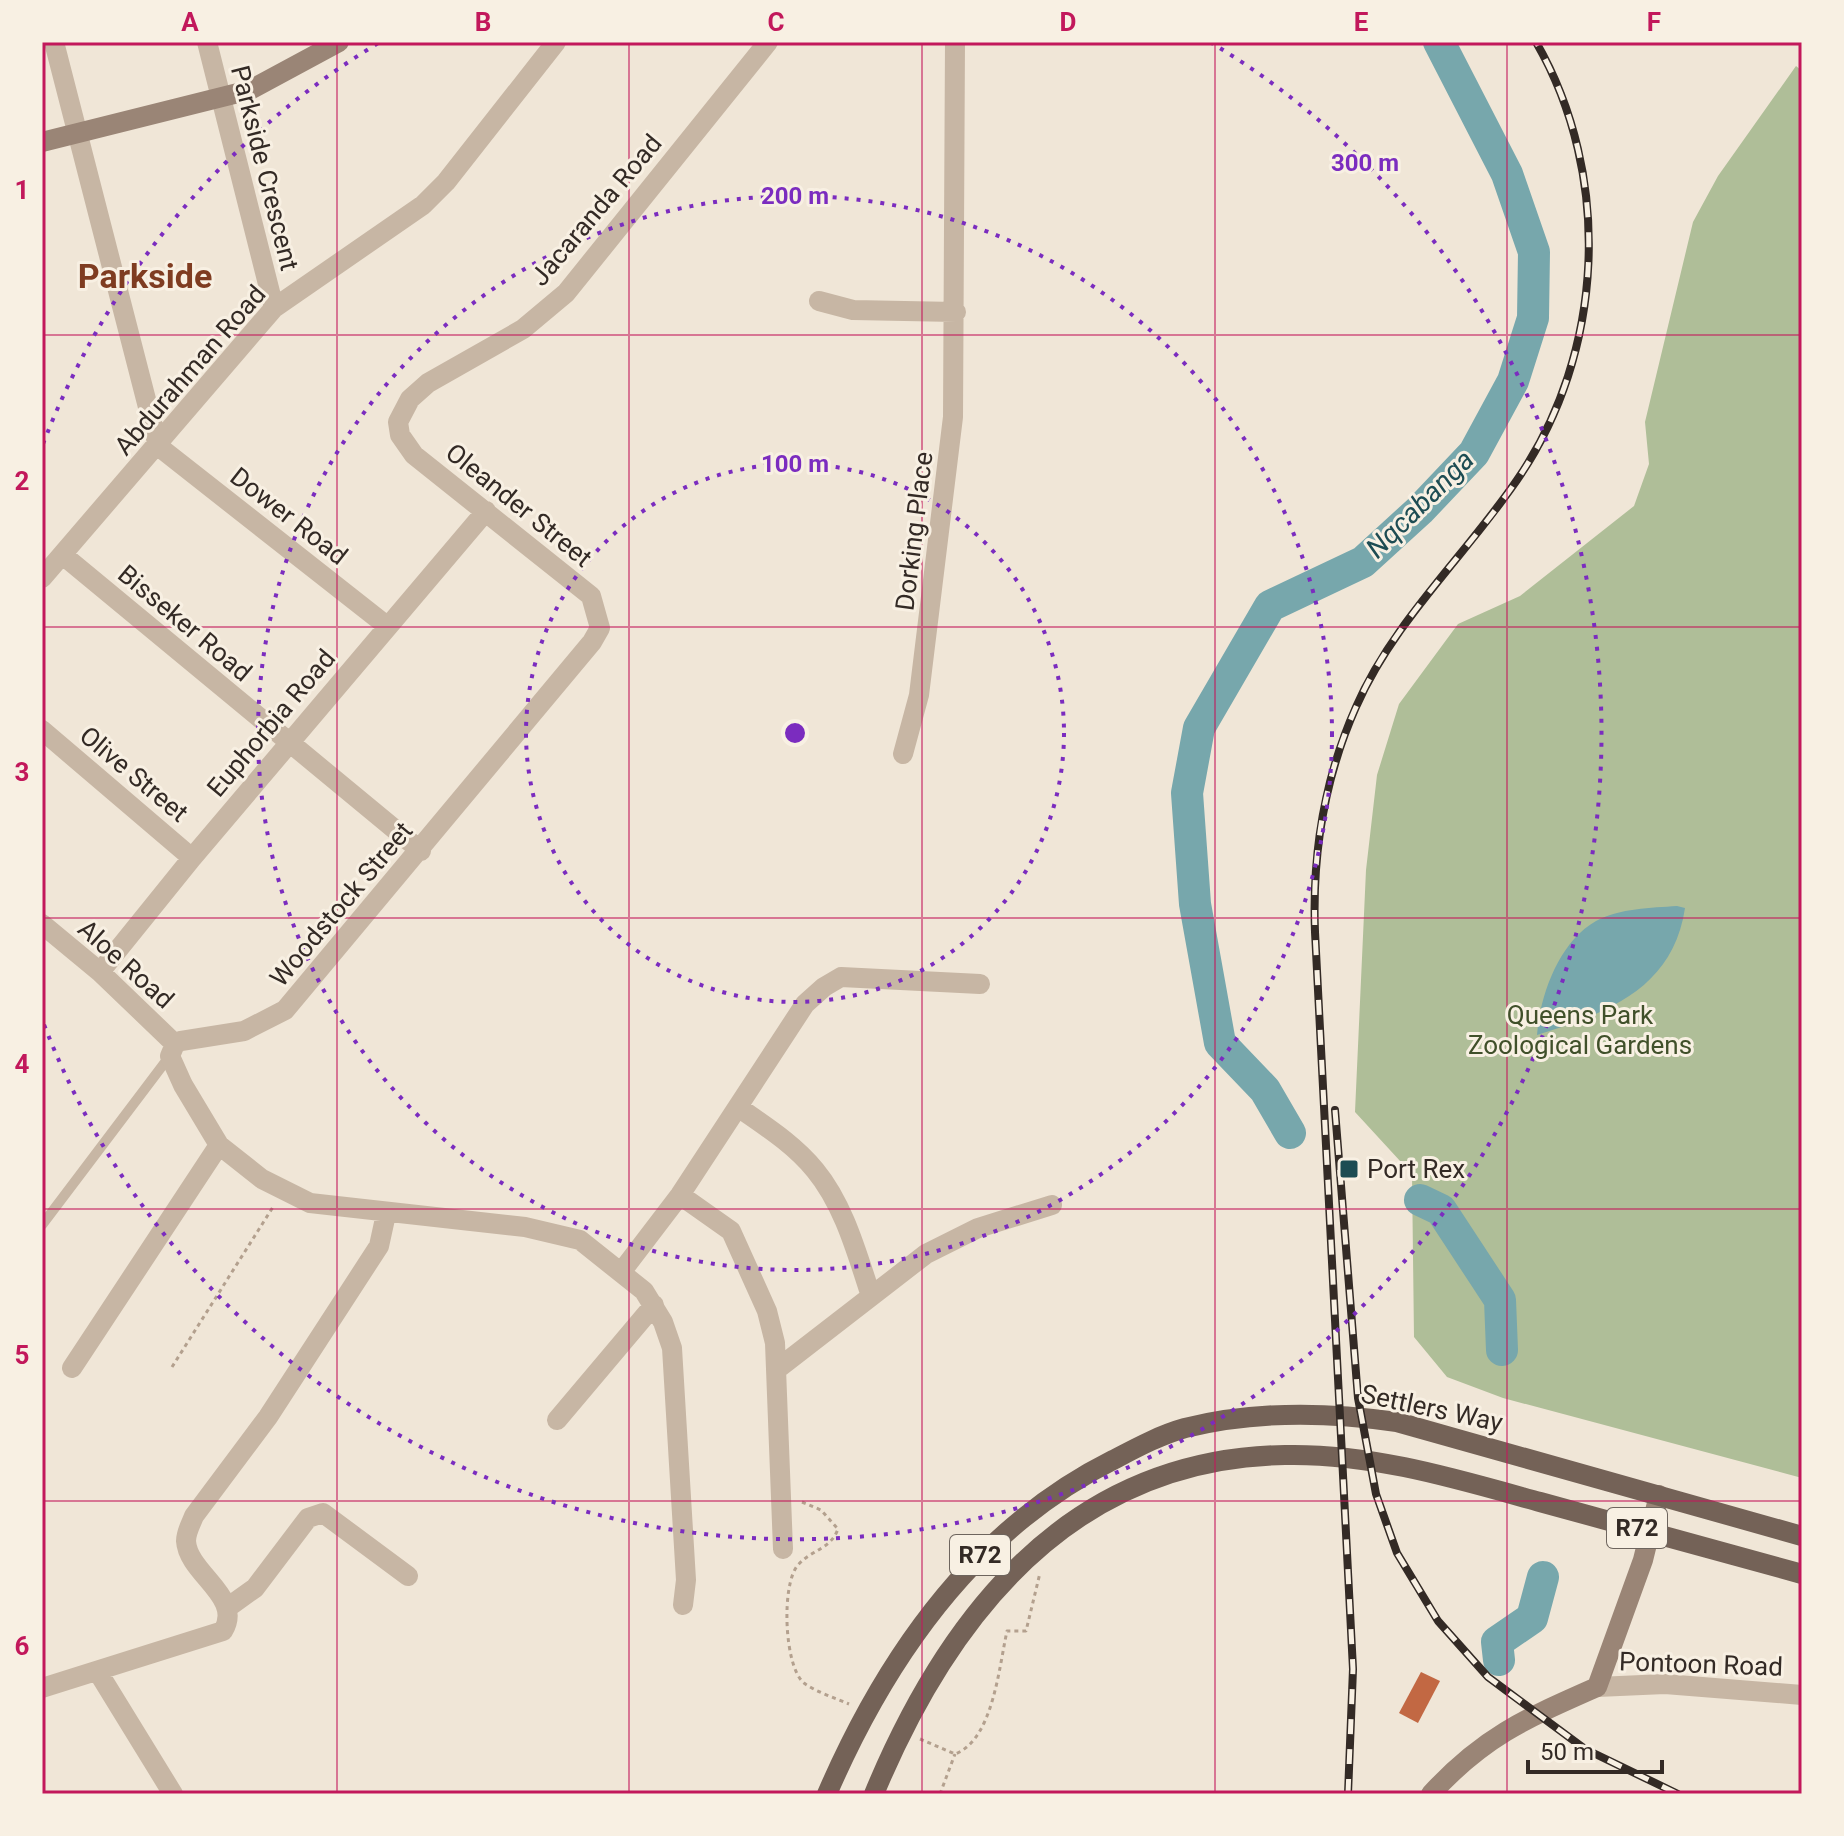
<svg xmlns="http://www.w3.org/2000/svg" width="1844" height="1836" viewBox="0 0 1844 1836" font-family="Roboto,sans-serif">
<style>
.green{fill:#afbe98}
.water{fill:#77a7ac}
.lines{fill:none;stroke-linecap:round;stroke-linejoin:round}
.river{stroke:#77a7ac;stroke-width:32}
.building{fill:#c26843}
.path{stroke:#b3a08e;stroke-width:3;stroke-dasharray:4 4;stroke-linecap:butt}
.lane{stroke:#c7b6a4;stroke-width:10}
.street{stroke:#c7b6a4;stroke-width:20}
.secondary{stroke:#9a8576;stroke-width:20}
.primary{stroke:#746257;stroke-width:20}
.rail-casing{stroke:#332a25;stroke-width:8}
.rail{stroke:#f8f0e3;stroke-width:5;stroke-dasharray:15;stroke-linecap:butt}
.grid{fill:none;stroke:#c2185b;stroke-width:2;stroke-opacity:0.55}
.ring{fill:none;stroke:#7b2cbf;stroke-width:4;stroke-dasharray:4 8}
.poi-dot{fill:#1d4c53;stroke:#f8f0e3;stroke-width:3}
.labels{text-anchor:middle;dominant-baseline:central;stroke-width:6;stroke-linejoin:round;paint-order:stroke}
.shield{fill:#f8f0e3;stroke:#6e655e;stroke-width:2}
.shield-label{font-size:24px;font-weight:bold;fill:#332a25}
.street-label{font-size:26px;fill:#332a25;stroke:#f8f0e3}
.park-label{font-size:26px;fill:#40502a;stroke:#f8f0e3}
.poi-label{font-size:26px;fill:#332a25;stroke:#f8f0e3;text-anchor:start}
.water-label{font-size:28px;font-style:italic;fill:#1d4c53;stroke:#f8f0e3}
.district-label{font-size:34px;font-weight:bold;fill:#7f3c21;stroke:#f8f0e3}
.centre{fill:#7b2cbf;stroke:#f8f0e3;stroke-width:4}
.ring-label{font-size:24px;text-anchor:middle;font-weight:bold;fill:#7b2cbf;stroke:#f8f0e3;stroke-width:6;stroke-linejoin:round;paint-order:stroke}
.neatline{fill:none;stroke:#c2185b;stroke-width:3}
.grid-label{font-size:26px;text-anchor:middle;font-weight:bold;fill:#c2185b}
</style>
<rect width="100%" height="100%" fill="#f0e6d7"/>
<path class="green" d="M1796,66L1802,71V1478L1503,1398L1447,1377L1414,1337L1412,1174L1355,1112L1366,870L1377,775L1399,704L1458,624L1520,596L1634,506L1649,464L1645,422L1693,222L1718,176Z"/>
<path class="water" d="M1677,906L1685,908C1673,989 1607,1013 1537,1035C1540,995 1559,942 1596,921C1620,908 1651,908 1677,906Z"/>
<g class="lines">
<path class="river" d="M1290,1133L1265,1090L1220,1043L1195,904L1187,793L1199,728L1270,606L1363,562L1420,510L1474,453L1513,381L1533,318L1534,252L1507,174L1439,42
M1420,1200L1441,1210L1500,1300L1502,1350
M1499,1660L1497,1642L1532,1618L1543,1577"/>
</g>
<path class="building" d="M1421,1672L1440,1681L1418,1723L1399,1713Z"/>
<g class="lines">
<path class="path" d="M172,1367L273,1207
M802,1502L821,1510L838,1529C830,1550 812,1549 798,1565C781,1584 784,1667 804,1683C816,1692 835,1698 849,1704
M920,1739L955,1754C993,1740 999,1667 1007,1631H1026L1040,1573
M940,1794L955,1754"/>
<path class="lane" d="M42,1225L169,1057"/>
<path class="street" d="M54,42L158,446L387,626
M207,42L274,308
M819,301L853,310L956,312
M64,556L421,851
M42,578L274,308L423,205L446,182L556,42
M42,730L192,858
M903,754L919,695L953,417L955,42
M42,924L100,972L175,1044
M100,972L192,858L486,511
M738,1107C765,1126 794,1144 815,1170C844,1205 857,1254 871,1296
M680,1195L731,1231L767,1311L775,1343L783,1549
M622,1271L680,1195L805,1004L824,987L841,977L980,984
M72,1368L219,1145
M776,1370L926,1254L978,1228L1052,1205
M557,1420L654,1305
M683,1605L686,1580L672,1348L663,1322L644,1291L580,1240L525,1227L310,1203L262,1179L219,1145L183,1085L170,1056L175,1044L181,1041L244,1031L285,1010L592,642L600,628L591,596L414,455L400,435L398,422L410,399L428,383L523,329L566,293L768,42
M227,1608L255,1588L308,1518L323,1513L408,1576
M98,1672L173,1794
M1597,1687L1665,1684L1802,1695
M42,1688L223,1631C244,1597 188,1574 186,1541C186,1532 191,1524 194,1516L268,1417L379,1246L386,1214"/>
<path class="secondary" d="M42,142L250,90L339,42
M1431,1794C1484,1736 1527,1718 1597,1687L1643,1560L1659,1495"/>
<path class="primary" d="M827,1794C887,1655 975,1529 1113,1460C1136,1448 1160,1435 1185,1428C1253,1411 1328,1412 1397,1422L1802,1536
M874,1794C949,1613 1072,1458 1285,1455C1372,1453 1457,1479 1540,1502C1627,1526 1715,1550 1802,1574"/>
<g class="rail-casing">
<path id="rail" d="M1335,1110L1358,1398L1376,1494L1397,1553L1438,1621L1488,1677L1585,1749L1678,1794
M1348,1794L1353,1669L1315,932C1312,853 1324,779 1356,707C1393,622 1465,556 1517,480C1605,352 1613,176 1536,42"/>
</g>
<use href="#rail" class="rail"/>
</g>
<path class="grid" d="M337,42V1794M629,42V1794M922,42V1794M1215,42V1794M1507,42V1794M42,335H1802M42,627H1802M42,918H1802M42,1209H1802M42,1501H1802"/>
<g class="ring">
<circle cx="795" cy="733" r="269"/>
<circle cx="795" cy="733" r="537"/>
<path d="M43 444A806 806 0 0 1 380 42M1210 42A806 806 0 1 1 43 1022"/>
</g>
<rect class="poi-dot" x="1339" y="1159" width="20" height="20" rx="4"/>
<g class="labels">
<g class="shield">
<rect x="1607" y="1508" width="60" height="40" rx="6"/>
<rect x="950" y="1535" width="60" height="40" rx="6"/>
</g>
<g class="shield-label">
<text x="1637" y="1528">R72</text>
<text x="980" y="1555">R72</text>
</g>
<g class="street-label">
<text transform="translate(265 168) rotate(76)">Parkside Crescent</text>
<text transform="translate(596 210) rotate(-50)">Jacaranda Road</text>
<text transform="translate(190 370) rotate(-49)">Abdurahman Road</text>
<text transform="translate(519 505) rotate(39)">Oleander Street</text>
<text transform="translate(289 516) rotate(38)">Dower Road</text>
<text transform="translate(914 531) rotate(-83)">Dorking Place</text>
<text transform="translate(185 623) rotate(40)">Bisseker Road</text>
<text transform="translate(271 723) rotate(-50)">Euphorbia Road</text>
<text transform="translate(134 774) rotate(40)">Olive Street</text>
<text transform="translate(341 904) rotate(-50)">Woodstock Street</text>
<text transform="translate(126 964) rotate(42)">Aloe Road</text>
<text transform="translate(1432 1408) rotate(12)">Settlers Way</text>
<text transform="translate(1701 1664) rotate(2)">Pontoon Road</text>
</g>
<g class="park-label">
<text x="1580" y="1015">Queens Park<tspan x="1580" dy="30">Zoological Gardens</tspan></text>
</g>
<g class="poi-label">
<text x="1367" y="1169">Port Rex</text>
</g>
<g class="water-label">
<text transform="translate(1420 504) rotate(-45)">Nqcabanga</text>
</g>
<g class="district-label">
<text x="145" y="276">Parkside</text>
</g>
</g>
<circle cx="795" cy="733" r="12" class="centre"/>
<g class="ring-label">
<text x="1365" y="171">300 m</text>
<text x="795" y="204">200 m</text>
<text x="795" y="472">100 m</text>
</g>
<rect width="1844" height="1836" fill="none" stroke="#f8f0e3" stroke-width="88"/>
<path d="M1528 1760v12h134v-12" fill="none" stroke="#332a25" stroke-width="4"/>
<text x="1540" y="1760" font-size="24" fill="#332a25" stroke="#f8f0e3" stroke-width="6" paint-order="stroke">50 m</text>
<rect x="44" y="44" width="1756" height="1748" class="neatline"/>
<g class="grid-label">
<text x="190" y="31">A</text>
<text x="483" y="31">B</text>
<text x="776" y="31">C</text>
<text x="1068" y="31">D</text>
<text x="1361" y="31">E</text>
<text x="1654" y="31">F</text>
<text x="22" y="199">1</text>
<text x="22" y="490">2</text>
<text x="22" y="781">3</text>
<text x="22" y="1073">4</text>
<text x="22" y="1364">5</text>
<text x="22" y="1655">6</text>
</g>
</svg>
